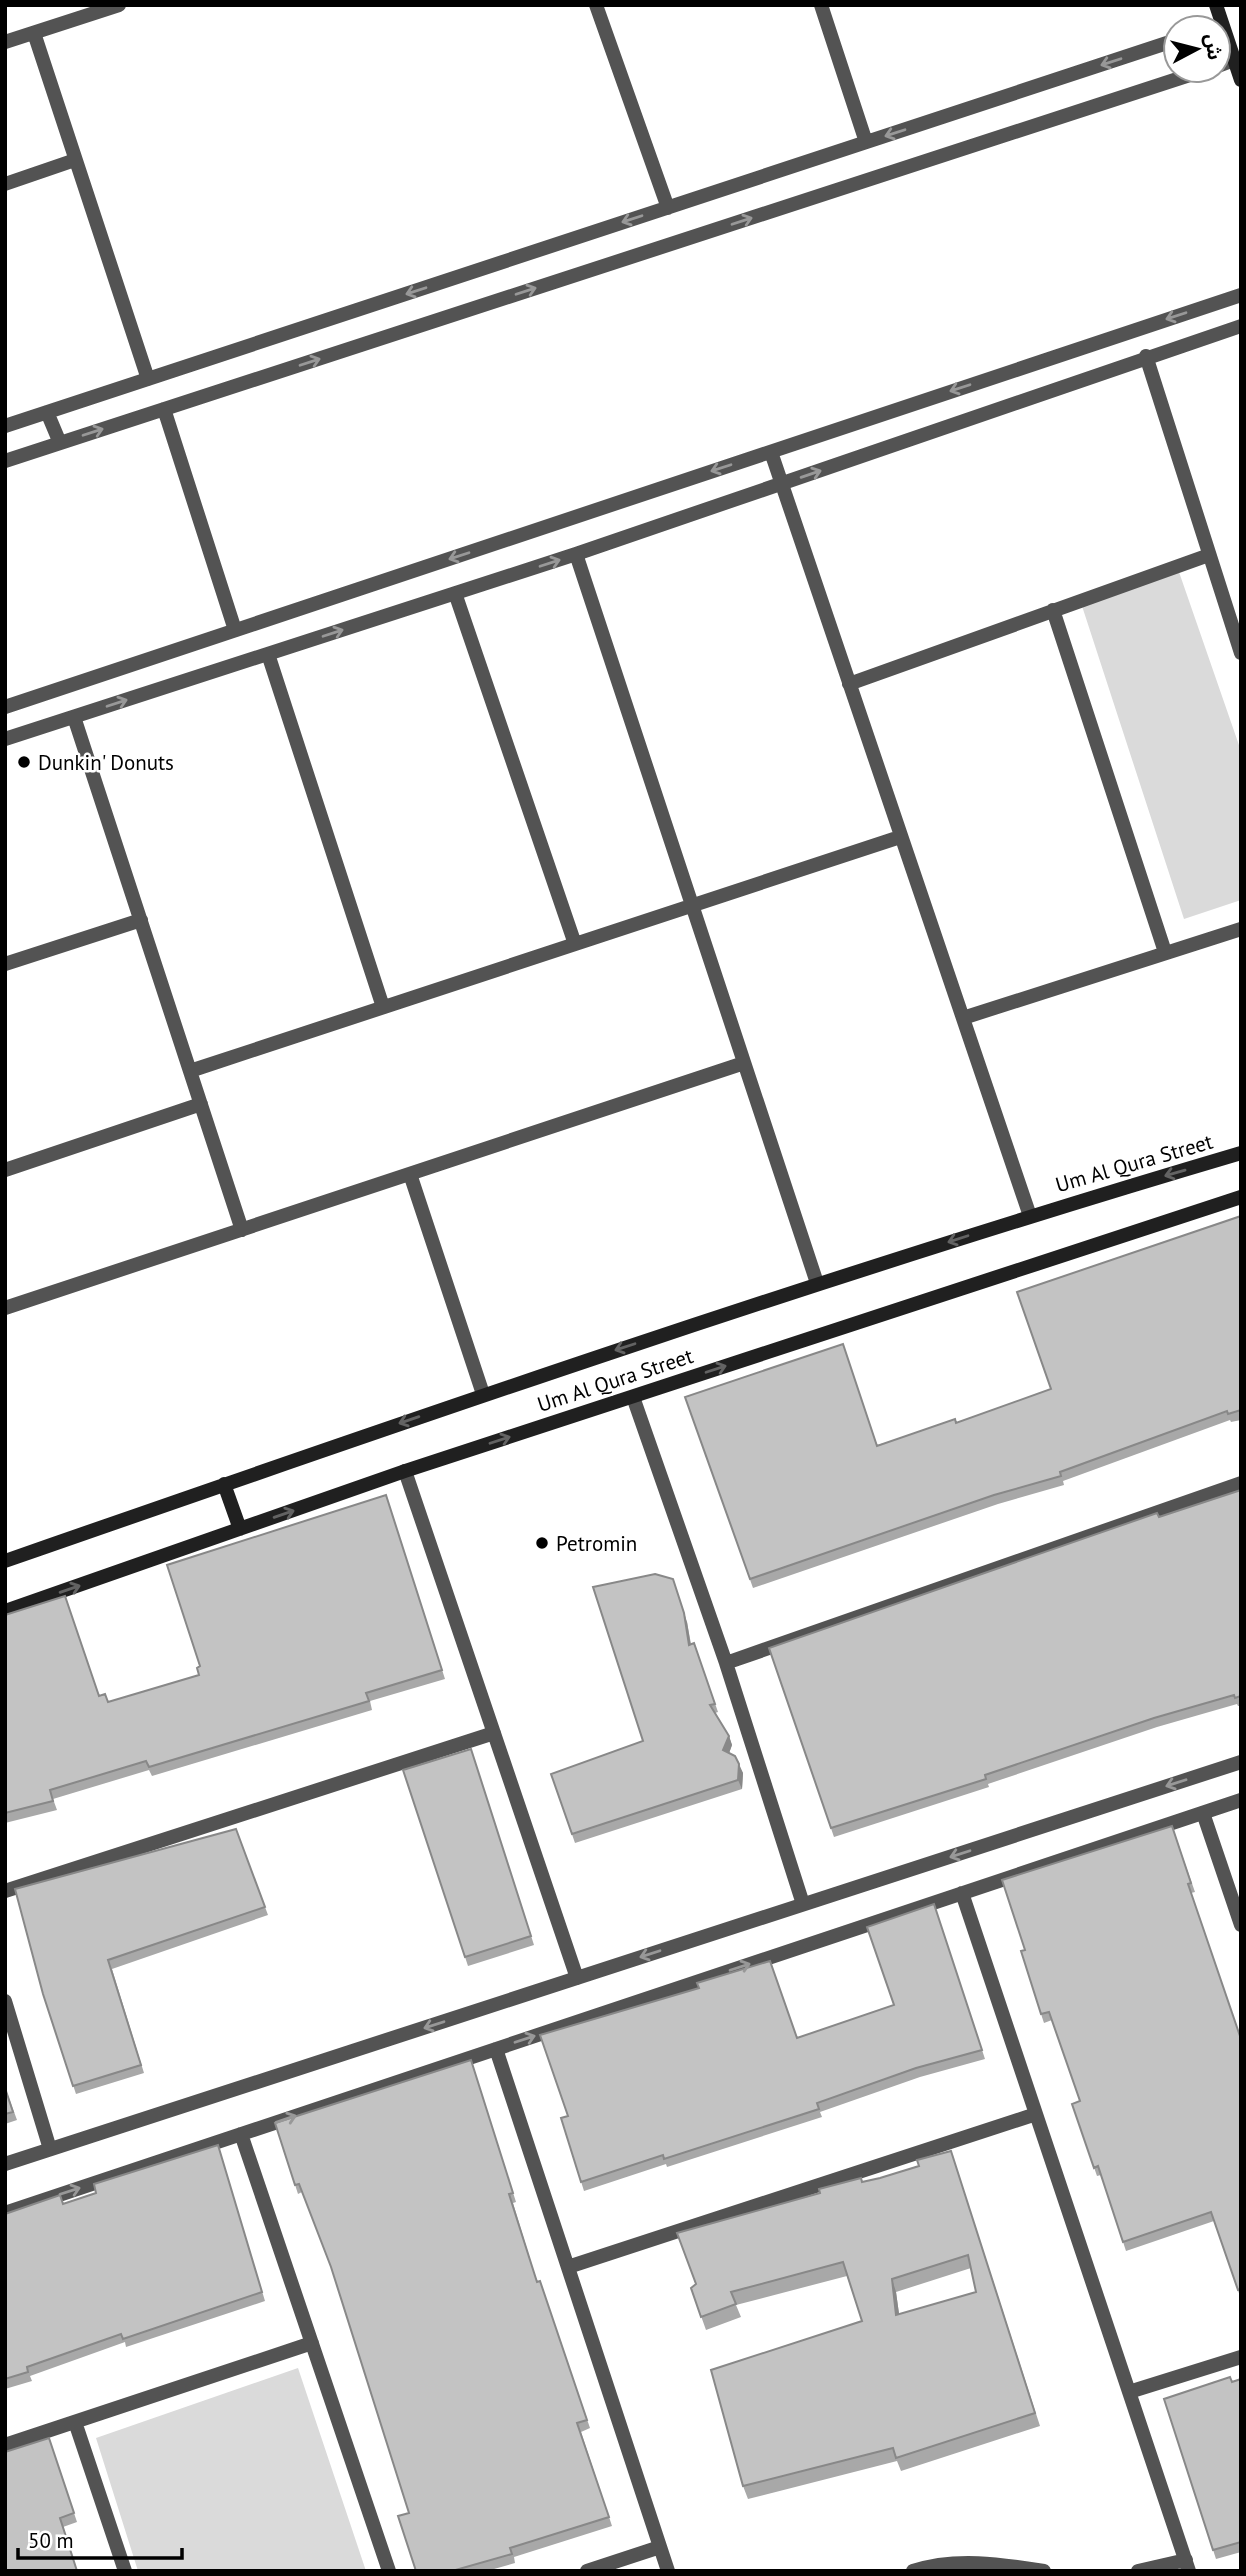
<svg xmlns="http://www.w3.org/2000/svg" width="1246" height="2576" viewBox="0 0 1246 2576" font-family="'PT Sans','Noto Sans Arabic',sans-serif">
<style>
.green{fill:#dadada}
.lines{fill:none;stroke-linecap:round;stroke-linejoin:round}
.street{stroke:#535353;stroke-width:14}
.secondary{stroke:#202020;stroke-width:14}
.wall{fill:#a8a8a8;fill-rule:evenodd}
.shaded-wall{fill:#888}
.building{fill:#c3c3c3;stroke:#888;stroke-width:2;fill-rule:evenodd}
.oneway{stroke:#989898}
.oneway2{stroke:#636363}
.poi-dot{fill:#000;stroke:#fff;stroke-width:2.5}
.labels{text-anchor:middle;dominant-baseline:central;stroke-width:5;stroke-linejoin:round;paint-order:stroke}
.poi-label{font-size:21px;fill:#000;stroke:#fff;text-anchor:start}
.street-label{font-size:21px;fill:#000;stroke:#fff}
</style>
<rect width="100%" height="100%" fill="#fff"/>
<path class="green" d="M1179,572L1241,751V900L1184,919L1082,606Z
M298,2368L366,2571H138L96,2438Z"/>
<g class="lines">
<path class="street" d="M596,5L668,208
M821,5L866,142
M34,33L148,379
M5,42L119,5
M1218,66L1234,60
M5,184L75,160
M1146,356L1241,653
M164,409L235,630
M47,412L60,443
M5,426L1176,40
M771,452L1030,1216
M5,461L1205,70
M576,554L817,1283
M455,593L575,944
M1053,610L1165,952
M268,654L383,1007
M849,684L1209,555
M5,707L1241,295
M74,717L242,1230
M5,739L576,554L1241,326
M5,964L141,920
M963,1018L1241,929
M190,1071L900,837
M5,1170L201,1104
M410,1174L483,1394
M5,1308L744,1063
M633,1397L726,1663L803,1904
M405,1471L577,1978
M726,1663L1241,1483
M1203,1813L1241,1925
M5,1891L494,1733
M962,1893L1189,2571
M5,2001L50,2149
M496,2049L668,2571
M241,2134L389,2571
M5,2164L1241,1762
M5,2213L1241,1800
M568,2267L1036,2114
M1129,2392L1241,2357
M75,2422L125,2571
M5,2445L312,2343
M587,2571L660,2547
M913,2571C955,2557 1001,2564 1044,2571
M1138,2571L1186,2560"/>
<path class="secondary" d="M1216,5L1241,80
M224,1484L240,1529
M5,1561C415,1418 824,1276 1241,1153
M5,1611L405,1471L1241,1197"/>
</g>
<path class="wall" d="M1241,1216V1420L1231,1422L1230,1420L1063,1481L1064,1485L998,1504L753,1588L685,1397L877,1445L956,1423L1051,1389Z
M1241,1490V1706H1238L1237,1704L1157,1727L988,1784L989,1787L834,1837L769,1648Z
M389,1504L445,1679L370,1701L372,1710L152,1776L149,1770L53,1799L57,1810L5,1823V1615L99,1696L108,1702L199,1675L200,1666Z
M687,1622L691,1644L694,1643L718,1712L715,1713L729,1736L732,1745L729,1753L743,1773L742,1789L575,1843L551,1774L643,1741Z
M471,1749L534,1945L468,1966L403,1770Z
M1172,1826L1195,1892L1191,1893L1241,2039V2299L1214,2221L1126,2251L1101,2175L1097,2176L1072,2104L1080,2101L1052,2020L1044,2023L1041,2014L1025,1950Z
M236,1829L268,1915L112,1969L144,2073L76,2094L43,1994Z
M934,1904L985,2059L920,2077L820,2112L822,2117L667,2167L666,2164L584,2191L561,2118L894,2005Z
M471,2060L516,2202L513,2203L537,2282L543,2290L590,2428L581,2432L612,2526L514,2557L515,2563L487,2571H416L409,2513L332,2270L302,2192L298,2194L275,2123Z
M5,2087L17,2120L5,2124Z
M218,2145L265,2301L126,2347L125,2342L30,2376L32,2381L5,2389V2214L64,2203L96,2193Z
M951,2151L1040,2426L901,2471L897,2461L748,2499L743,2486L862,2321L847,2276L736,2305L741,2317L706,2330L691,2288L696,2284L863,2182L880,2178L919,2166ZM971,2268L976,2292L899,2314L896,2292Z
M1241,2379V2552L1216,2559L1164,2399Z
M49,2438L77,2522L63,2527L5,2571Z"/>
<path class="shaded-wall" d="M676,1588L687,1622L692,1653L689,1645Z
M729,1736L732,1745L727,1759L723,1750Z
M739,1764L743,1773L742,1789L738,1780Z
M892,2279L896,2292L901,2328L896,2315Z"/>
<path class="building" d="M1241,1216V1410L1228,1414L1227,1411L1060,1472L1061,1476L994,1495L750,1579L685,1397L843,1344L877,1446L955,1419L956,1423L1051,1389L1017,1292Z
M1241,1490V1696L1235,1698L1234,1695L1154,1718L985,1775L986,1779L831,1828L769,1648L1157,1513L1159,1517Z
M386,1495L442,1670L366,1693L369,1701L149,1767L146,1761L50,1790L53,1801L5,1813V1615L65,1596L99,1696L105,1694L108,1702L199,1675L197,1668L200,1666L167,1565Z
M655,1574L673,1579L684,1613L689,1645L694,1643L715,1704L710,1705L729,1736L723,1750L735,1756L739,1764L738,1780L572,1834L551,1774L643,1741L593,1587Z
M471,1749L531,1936L465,1957L403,1770Z
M1172,1826L1191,1883L1188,1884L1241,2039V2289L1238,2290L1211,2212L1123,2242L1098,2166L1094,2168L1072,2104L1080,2101L1049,2012L1041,2014L1021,1951L1025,1950L1002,1880Z
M236,1829L265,1907L108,1960L141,2065L73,2086L43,1994L15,1889Z
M934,1904L982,2050L916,2068L817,2103L819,2109L664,2159L663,2155L581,2182L561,2118L568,2116L540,2035L699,1988L697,1983L770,1961L797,2038L894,2005L867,1927Z
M471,2060L513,2193L509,2194L537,2282L540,2281L587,2420L577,2423L609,2517L510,2548L512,2554L452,2571H416L398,2516L409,2513L331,2267L299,2184L295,2185L275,2123Z
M5,2088L13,2112L5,2114Z
M218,2145L262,2292L123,2339L121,2334L27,2367L28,2372L5,2379V2214L60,2195L63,2204L96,2193L94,2184Z
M951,2151L1035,2413L896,2458L893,2448L743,2486L711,2370L862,2321L843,2262L731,2292L736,2304L701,2317L691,2288L696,2284L677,2233L820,2193L819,2189L861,2178L862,2182L880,2178L919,2166L917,2160ZM968,2255L976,2292L896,2315L892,2279Z
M1230,2377L1232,2382L1241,2379V2542L1213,2550L1164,2399Z
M49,2438L74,2513L60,2518L77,2571H5V2452Z"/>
<defs><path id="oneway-shaft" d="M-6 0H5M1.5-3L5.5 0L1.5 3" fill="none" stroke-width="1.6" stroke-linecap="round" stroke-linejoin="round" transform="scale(1.75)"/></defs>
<g class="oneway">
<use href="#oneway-shaft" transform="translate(1111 62) rotate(162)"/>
<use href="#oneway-shaft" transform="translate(895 133) rotate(162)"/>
<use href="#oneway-shaft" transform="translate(632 219) rotate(162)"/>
<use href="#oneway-shaft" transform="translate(742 221) rotate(-18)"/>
<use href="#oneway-shaft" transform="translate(416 291) rotate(162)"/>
<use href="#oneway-shaft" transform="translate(526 291) rotate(-18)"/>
<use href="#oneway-shaft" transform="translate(1176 316) rotate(162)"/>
<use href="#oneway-shaft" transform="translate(310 362) rotate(-18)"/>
<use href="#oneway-shaft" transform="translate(960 388) rotate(162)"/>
<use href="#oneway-shaft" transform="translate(93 432) rotate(-18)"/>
<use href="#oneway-shaft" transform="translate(721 468) rotate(162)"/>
<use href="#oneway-shaft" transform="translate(811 474) rotate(-19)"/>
<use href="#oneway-shaft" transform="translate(459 556) rotate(162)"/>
<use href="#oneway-shaft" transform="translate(550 563) rotate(-18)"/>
<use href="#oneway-shaft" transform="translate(333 633) rotate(-18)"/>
<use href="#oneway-shaft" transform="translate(117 703) rotate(-18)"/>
<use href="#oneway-shaft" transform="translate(1176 1783) rotate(162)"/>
<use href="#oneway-shaft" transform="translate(960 1854) rotate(162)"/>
<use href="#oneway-shaft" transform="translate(650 1954) rotate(162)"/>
<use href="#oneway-shaft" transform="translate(740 1967) rotate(-18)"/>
<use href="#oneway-shaft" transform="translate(434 2025) rotate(162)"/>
<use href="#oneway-shaft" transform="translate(525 2039) rotate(-18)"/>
<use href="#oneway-shaft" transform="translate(286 2119) rotate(-19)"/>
<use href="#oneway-shaft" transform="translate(70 2191) rotate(-18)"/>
</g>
<g class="oneway2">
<use href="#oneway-shaft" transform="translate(1175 1173) rotate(164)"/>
<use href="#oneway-shaft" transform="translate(958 1239) rotate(162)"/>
<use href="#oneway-shaft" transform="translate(625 1347) rotate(162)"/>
<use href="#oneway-shaft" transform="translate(716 1369) rotate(-18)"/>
<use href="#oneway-shaft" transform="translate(409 1420) rotate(161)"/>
<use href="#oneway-shaft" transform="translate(500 1440) rotate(-18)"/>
<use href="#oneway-shaft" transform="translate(284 1514) rotate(-19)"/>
<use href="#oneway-shaft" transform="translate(70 1589) rotate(-19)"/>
</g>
<g class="poi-dot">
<circle cx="24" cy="762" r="7"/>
<circle cx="542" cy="1543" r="7"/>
</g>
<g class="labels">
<g class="poi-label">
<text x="38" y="762">Dunkin' Donuts</text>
<text x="556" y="1543">Petromin</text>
</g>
<g class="street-label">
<text transform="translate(1134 1163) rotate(-16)">Um Al Qura Street</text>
<text transform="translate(615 1380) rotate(-18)">Um Al Qura Street</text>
</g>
</g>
<rect width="1246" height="2576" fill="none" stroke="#000000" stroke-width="14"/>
<g transform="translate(1197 49) rotate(83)"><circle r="33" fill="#ffffff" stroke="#999999" stroke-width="2"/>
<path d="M0-5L12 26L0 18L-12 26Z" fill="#000000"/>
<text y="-10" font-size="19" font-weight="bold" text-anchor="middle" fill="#000000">ش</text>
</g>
<path d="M18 2548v10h164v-10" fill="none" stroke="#000000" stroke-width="3.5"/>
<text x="28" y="2548" font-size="21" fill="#000000" stroke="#ffffff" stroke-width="5" paint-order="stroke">50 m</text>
</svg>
